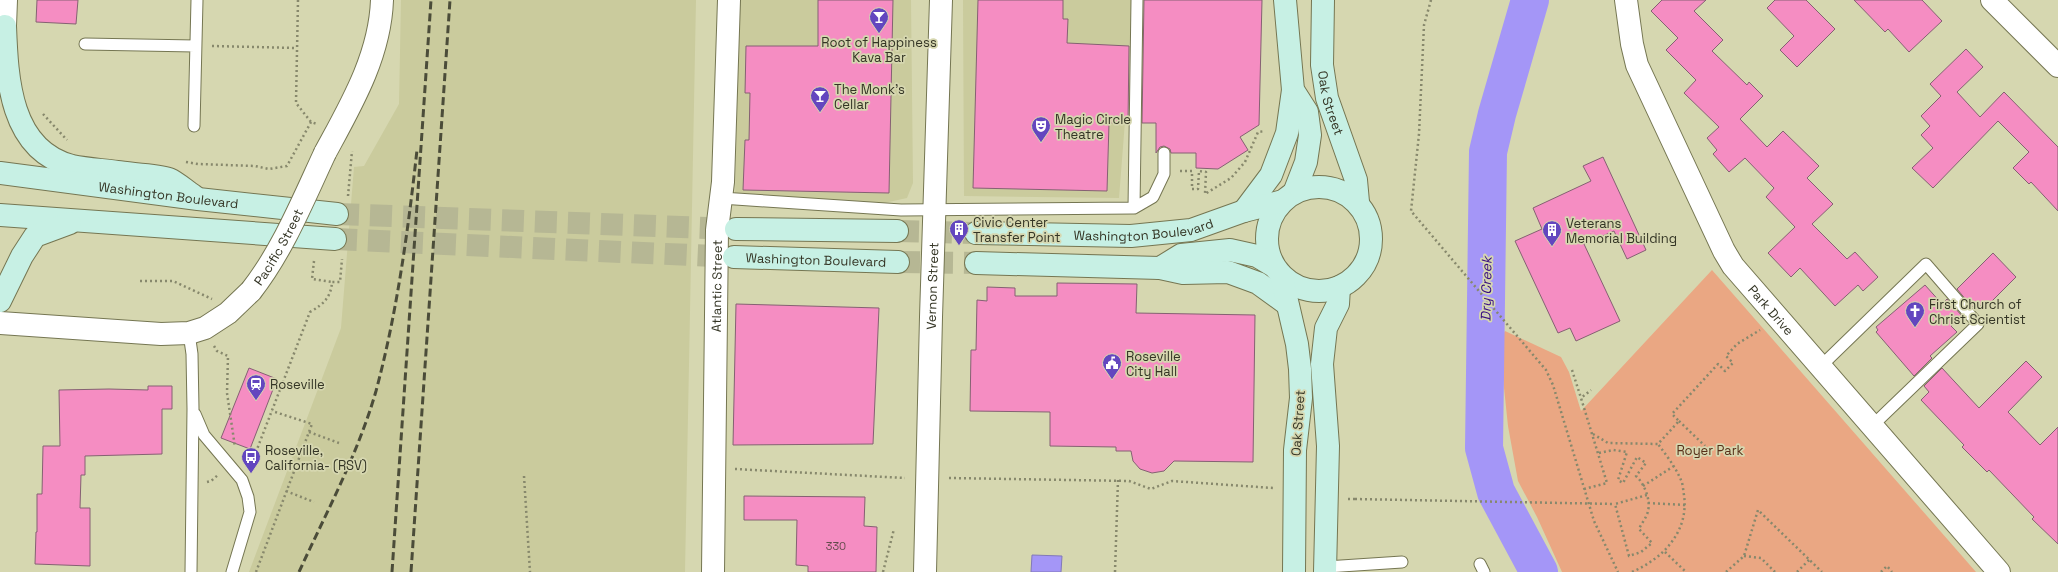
<svg xmlns="http://www.w3.org/2000/svg" width="2058" height="572" viewBox="0 0 2058 572" font-family="'Space Grotesk',sans-serif">
<style>
.built{fill:#cacb9d}
.green{fill:#eaa783}
.water{fill:#a496f7;stroke:#8279b8}
.lines{fill:none;stroke-linecap:round;stroke-linejoin:round}
.river{stroke:#a496f7;stroke-width:38}
.building{fill:#f58dc2;stroke:#856172}
.secondary-tunnel{stroke:#b6b794;stroke-width:22;stroke-dasharray:22 11;stroke-linecap:butt}
.service-casing{stroke:#757652;stroke-width:13}
.minor-casing{stroke:#757652;stroke-width:24}
.tertiary-casing{stroke:#757652;stroke-width:24}
.secondary-casing{stroke:#757652;stroke-width:24}
.path{stroke:#87886c;stroke-width:2.5;stroke-dasharray:2 3;stroke-linecap:butt}
.service{stroke:#fff;stroke-width:11}
.minor{stroke:#fff;stroke-width:22}
.tertiary{stroke:#fff;stroke-width:22}
.secondary{stroke:#c7f0e4;stroke-width:22}
.rail{stroke:#4b4c39;stroke-width:3;stroke-dasharray:8 4;stroke-linecap:butt}
.minor-bridge-casing{stroke:#757652;stroke-width:24;stroke-linecap:butt}
.path-bridge{stroke:#87886c;stroke-width:2.5;stroke-dasharray:2 3;stroke-linecap:butt}
.minor-bridge{stroke:#fff;stroke-width:22}
.labels{text-anchor:middle;dominant-baseline:central;stroke-width:3.5;stroke-linejoin:round;paint-order:stroke}
.number-label{font-size:11px;fill:#644b4c}
.poi-label{font-size:13px;fill:#343525;stroke:#d6d7b0;text-anchor:start}
.street-label{font-size:13px;fill:#343525;stroke:#d6d7b0}
.park-label{font-size:13px;fill:#583019;stroke:#d6d7b0}
.water-label{font-size:14px;font-style:italic;fill:#370d81;stroke:#d6d7b0}
</style>
<rect width="100%" height="100%" fill="#d6d7b0"/>
<path class="built" d="M401,0H696L685,572H249L341,328L354,167L364,166L399,104Z
M740,0H911L913,183L907,198L884,203L735,195Z
M963,0H1131L1129,70L1119,198L964,196Z"/>
<path class="green" d="M1712,270L1976,572H1562L1537,517L1518,481L1508,426L1499,340L1505,331L1561,357L1569,372L1581,411Z"/>
<path class="water" d="M1032,555L1062,556L1061,572H1031Z"/>
<g class="lines">
<path class="river" d="M1530,0L1497,114L1488,152L1484,448L1496,492L1539,572"/>
</g>
<path class="building" d="M37,0H78L76,24L36,22Z
M818,0H893L889,193L743,190L745,140H749L750,93H745L746,46H818Z
M978,0H1063V19H1068L1067,43L1129,46L1128,123H1109L1107,191L973,188Z
M1144,0H1262L1259,125L1240,137L1248,150L1218,169L1196,168V153H1171L1170,149L1164,146L1160,147L1156,153V123H1142Z
M1662,0H1706L1694,11L1723,40L1712,51L1747,85L1749,82L1763,96L1740,119L1767,147L1783,131L1819,166L1807,178L1833,204L1812,224L1847,259L1855,252L1878,277L1863,291L1858,285L1835,306L1800,268L1791,277L1768,253L1795,227L1766,197L1774,188L1745,158L1729,172L1713,154L1717,150L1707,138L1719,127L1684,93L1696,80L1666,50L1678,38L1651,11Z
M1775,0H1806L1835,29L1797,67L1780,50L1794,36L1767,8Z
M1854,0H1922L1942,21L1909,52L1888,29L1885,32Z
M1966,49L1983,67L1957,92L1980,117L2004,92L2058,147V211L2031,182L2029,184L2013,168L2029,152L1998,121L1933,188L1912,168L1933,148L1921,135L1930,126L1921,116L1941,96L1930,84Z
M1603,157L1646,250L1627,259L1614,231L1584,244L1620,321L1576,341L1570,328L1558,333L1515,241L1542,229L1533,208L1591,181L1583,166Z
M1993,253L2016,277L1984,309L1977,302L1972,307L1957,289Z
M1057,283L1137,284L1136,313L1255,315L1253,462L1174,461L1164,471L1152,473L1140,469L1133,461L1131,451H1116V447L1050,446V412L970,411L971,350H976L977,300L987,301V287L1015,288V296H1057Z
M1925,285L1942,304L1947,299L1962,316L1951,326L1957,332L1930,356L1932,358L1914,376L1876,332L1878,330L1876,327Z
M736,304L879,308L873,444L733,445Z
M2026,361L2042,377L2008,412L2040,445L2058,427V544L2032,519L2034,517L1989,470L1987,472L1962,447L1964,445L1921,400L1929,392L1924,386L1942,368L1979,408Z
M249,368L277,379L250,449L221,438Z
M148,386H172V409H162V454L85,456V475H81L80,508H90V566L35,564L36,532H37V494H42L43,446H60L59,390L109,389L148,390Z
M744,496L865,497L864,526L877,527L876,572H808V566L796,565L797,520H744Z"/>
<g class="lines">
<path class="secondary-tunnel" d="M337,214L736,229
M897,231L976,233
M335,239L734,257
M898,262L976,263"/>
<g class="service-casing">
<path id="service" d="M85,44L195,46
M194,126L197,0
M721,198L901,210L1134,208L1137,0
M1134,208L1153,197L1164,174V153
M189,333L192,354L193,409L191,572
M1820,367L1926,264L1978,324L1872,426
M195,414L204,435L242,480L248,497L250,512L232,572
M1480,564L1484,572
M1326,567L1402,562"/>
</g>
<g class="minor-casing">
<g id="minor">
<path id="s1" d="M1626,0L1632,44L1637,65L1724,251L1733,266L1999,572"/>
<path d="M1992,0L2058,66"/>
<path d="M325,153C351,105 380,56 382,0"/>
<path d="M0,323L161,334L189,333L205,328L228,313L251,291"/>
<path id="s2" d="M713,572L717,230L723,182L729,0"/>
</g>
</g>
<g class="tertiary-casing">
<g id="tertiary">
<path d="M0,36L5,26L6,0"/>
<path id="s3" d="M925,572L931,317L941,0"/>
</g>
</g>
<g class="secondary-casing">
<g id="secondary">
<path d="M1285,0L1293,90L1307,112L1310,135L1306,162L1294,193"/>
<path id="s4" d="M1323,0L1322,65L1327,98L1356,180L1358,202"/>
<path d="M5,26C7,79 10,150 72,166C87,169 103,170 117,172C130,174 158,175 169,179C178,183 186,191 194,196"/>
<path id="s5" d="M0,173L198,199L337,214"/>
<circle cx="1319" cy="239" r="52"/>
<path d="M1244,211L1271,175L1287,133L1293,90"/>
<path d="M0,215L335,239"/>
<path d="M736,229L897,231"/>
<path id="s6" d="M976,233L1131,236L1191,230L1244,211L1283,201"/>
<path id="s7" d="M734,257L898,262"/>
<path d="M976,263L1160,268L1181,255L1230,250L1257,256L1272,265"/>
<path d="M1160,268L1183,273L1228,272L1258,283L1287,304"/>
<path d="M1281,275L1297,344L1300,369L1301,398L1295,450L1294,572"/>
<path d="M0,301L22,256L35,236L70,223"/>
<path d="M1325,572L1328,446L1322,364L1326,328L1338,304L1339,287"/>
</g>
</g>
<path class="path" d="M298,0L296,103L311,122L317,124
M1431,0L1424,25L1419,134L1411,211L1546,370L1553,385L1594,521L1618,572
M212,46L297,48
M43,114L67,140
M186,162L198,164L255,166L269,169L287,166L311,122
M1180,171H1192V189H1198L1199,171L1206,172L1205,194L1231,178L1245,162L1258,132L1265,131
M348,196L352,151
M314,261L312,279L332,282
M140,281H173L212,299
M214,346L217,351L228,356L227,393L235,447
M1572,370L1581,398
M1679,421L1705,446
M309,432L339,443
M1593,434L1608,443L1658,444L1679,421L1672,414L1718,364L1725,371L1733,363L1726,356L1737,344L1760,330
M1599,453L1613,450L1627,452L1618,480L1623,483L1637,457L1646,463L1636,476C1644,483 1651,500 1648,511C1647,517 1641,524 1639,529L1652,543L1641,552L1629,556L1615,504L1647,495
M244,456L254,457L310,312C324,304 331,297 332,282H340L342,259
M735,469L905,478
M524,476L530,572
M949,478L1129,481L1151,489L1172,481L1273,488
M207,482L211,481L218,475
M1643,486L1674,466
M1584,489L1607,483L1581,398L1591,390
M286,491L314,502
M1348,499H1355
M1648,503L1685,505
M1665,552L1686,572
M1744,556L1761,558L1775,572
M256,572L312,424L272,411
M883,572L894,529
M1115,572L1118,480
M1632,572C1664,558 1689,531 1684,495C1683,490 1683,484 1681,480C1675,466 1666,455 1658,444
M1726,572L1744,556L1758,510L1822,572
M1797,572L1809,560
M1881,572L1887,566L1892,572"/>
<use href="#service" class="service"/>
<use href="#minor" class="minor"/>
<use href="#tertiary" class="tertiary"/>
<use href="#secondary" class="secondary"/>
<path class="rail" d="M299,572C326,513 358,454 376,391C397,313 408,231 417,150
M392,572L431,0
M411,572L450,0"/>
<g class="minor-bridge-casing">
<g id="minor-bridge">
<path id="s8" d="M251,291C283,250 303,200 325,153"/>
</g>
</g>
<path class="path-bridge" d="M1355,499L1615,504"/>
<use href="#minor-bridge" class="minor-bridge"/>
</g>
<defs>
<g id="bar-pin" transform="scale(1)"><path d="M0 17L-7.5 6A9.5 9.5 0 1 1 7.5 6Z" fill="#6346bf" stroke="#d6d7b0"/><path d="M-6-5H6L.8 .8V4.5H3.5V6h-7V4.5H-.8V.8Z" fill="#fff"/></g>
<g id="theatre-pin" transform="scale(1)"><path d="M0 17L-7.5 6A9.5 9.5 0 1 1 7.5 6Z" fill="#6346bf" stroke="#d6d7b0"/><path d="M-5-5.5Q0-4 5-5.5V0Q5 5 0 6Q-5 5-5 0ZM-3.3-2.5H-1v1.5H-3.3ZM1-2.5H3.3v1.5H1ZM-2.8 1Q0 5.5 2.8 1Z" fill="#fff"/></g>
<g id="building-pin" transform="scale(1)"><path d="M0 17L-7.5 6A9.5 9.5 0 1 1 7.5 6Z" fill="#6346bf" stroke="#d6d7b0"/><path d="M-4-6H4V6H1V3H-1V6H-4ZM-2.5-4.3h1.7v1.8h-1.7ZM.8-4.3h1.7v1.8H.8ZM-2.5-1h1.7V.8h-1.7ZM.8-1h1.7V.8H.8Z" fill="#fff"/></g>
<g id="church-pin" transform="scale(1)"><path d="M0 17L-7.5 6A9.5 9.5 0 1 1 7.5 6Z" fill="#6346bf" stroke="#d6d7b0"/><path d="M-1.2-6h2.4v3.5h3.3v2.4h-3.3V6h-2.4V-.1h-3.3v-2.4h3.3Z" fill="#fff"/></g>
<g id="civic-pin" transform="scale(1)"><path d="M0 17L-7.5 6A9.5 9.5 0 1 1 7.5 6Z" fill="#6346bf" stroke="#d6d7b0"/><path d="M-.6-6.5H3V-4.5H.6V-3L4-1V1h2V6H-6V1h2V-1L-.6-3ZM-1.2 2.5V6h2.4V2.5Z" fill="#fff"/></g>
<g id="station-pin" transform="scale(1)"><path d="M0 17L-7.5 6A9.5 9.5 0 1 1 7.5 6Z" fill="#6346bf" stroke="#d6d7b0"/><path d="M-3-6H3Q5-6 5-4V2Q5 4 3 4L4.5 6H3L1.5 4h-3L-3 6H-4.5L-3 4Q-5 4-5 2V-4Q-5-6-3-6ZM-3.5-4v3h7v-3ZM-3.5 1v1.5H-2V1ZM2 1v1.5H3.5V1Z" fill="#fff"/></g>
<g id="bus-pin" transform="scale(1)"><path d="M0 17L-7.5 6A9.5 9.5 0 1 1 7.5 6Z" fill="#6346bf" stroke="#d6d7b0"/><path d="M-5-6H5V4H4V6H2V4H-2V6H-4V4H-5ZM-3.5-4V0h7V-4ZM-3.5 1.2v1.5H-2V1.2ZM2 1.2v1.5H3.5V1.2Z" fill="#fff"/></g>
</defs>
<g fill-rule="evenodd">
<use href="#bar-pin" x="879" y="17"/>
<use href="#bar-pin" x="820" y="96"/>
<use href="#theatre-pin" x="1041" y="126"/>
<use href="#building-pin" x="959" y="229"/>
<use href="#building-pin" x="1552" y="230"/>
<use href="#church-pin" x="1915" y="311"/>
<use href="#civic-pin" x="1112" y="363"/>
<use href="#station-pin" x="256" y="384"/>
<use href="#bus-pin" x="251" y="457"/>
</g>
<g class="labels">
<g class="number-label">
<text x="836" y="546">330</text>
</g>
<g class="poi-label">
<text x="879" y="42" text-anchor="middle">Root of Happiness<tspan x="879" dy="15">Kava Bar</tspan></text>
<text x="834" y="89">The Monk's<tspan x="834" dy="15">Cellar</tspan></text>
<text x="1055" y="119">Magic Circle<tspan x="1055" dy="15">Theatre</tspan></text>
<text x="973" y="222">Civic Center<tspan x="973" dy="15">Transfer Point</tspan></text>
<text x="1566" y="223">Veterans<tspan x="1566" dy="15">Memorial Building</tspan></text>
<text x="1929" y="304">First Church of<tspan x="1929" dy="15">Christ Scientist</tspan></text>
<text x="1126" y="356">Roseville<tspan x="1126" dy="15">City Hall</tspan></text>
<text x="270" y="384">Roseville</text>
<text x="265" y="450">Roseville,<tspan x="265" dy="15">California- (RSV)</tspan></text>
</g>
<g class="street-label">
<text stroke="none"><textPath href="#s4" startOffset="104">Oak Street</textPath></text>
<text stroke="none"><textPath href="#s5" startOffset="170">Washington Boulevard</textPath></text>
<text stroke="none"><textPath href="#s6" startOffset="168">Washington Boulevard</textPath></text>
<text stroke="none"><textPath href="#s8" startOffset="52">Pacific Street</textPath></text>
<text stroke="none"><textPath href="#s7" startOffset="82">Washington Boulevard</textPath></text>
<text stroke="none"><textPath href="#s2" startOffset="286">Atlantic Street</textPath></text>
<text stroke="none"><textPath href="#s3" startOffset="286">Vernon Street</textPath></text>
<text stroke="none"><textPath href="#s1" startOffset="347">Park Drive</textPath></text>
<text transform="translate(1298 423) rotate(-86)">Oak Street</text>
</g>
<g class="park-label">
<text x="1710" y="450">Royer Park</text>
</g>
<g class="water-label">
<text transform="translate(1486 289) rotate(-89)">Dry Creek</text>
</g>
</g>
</svg>
